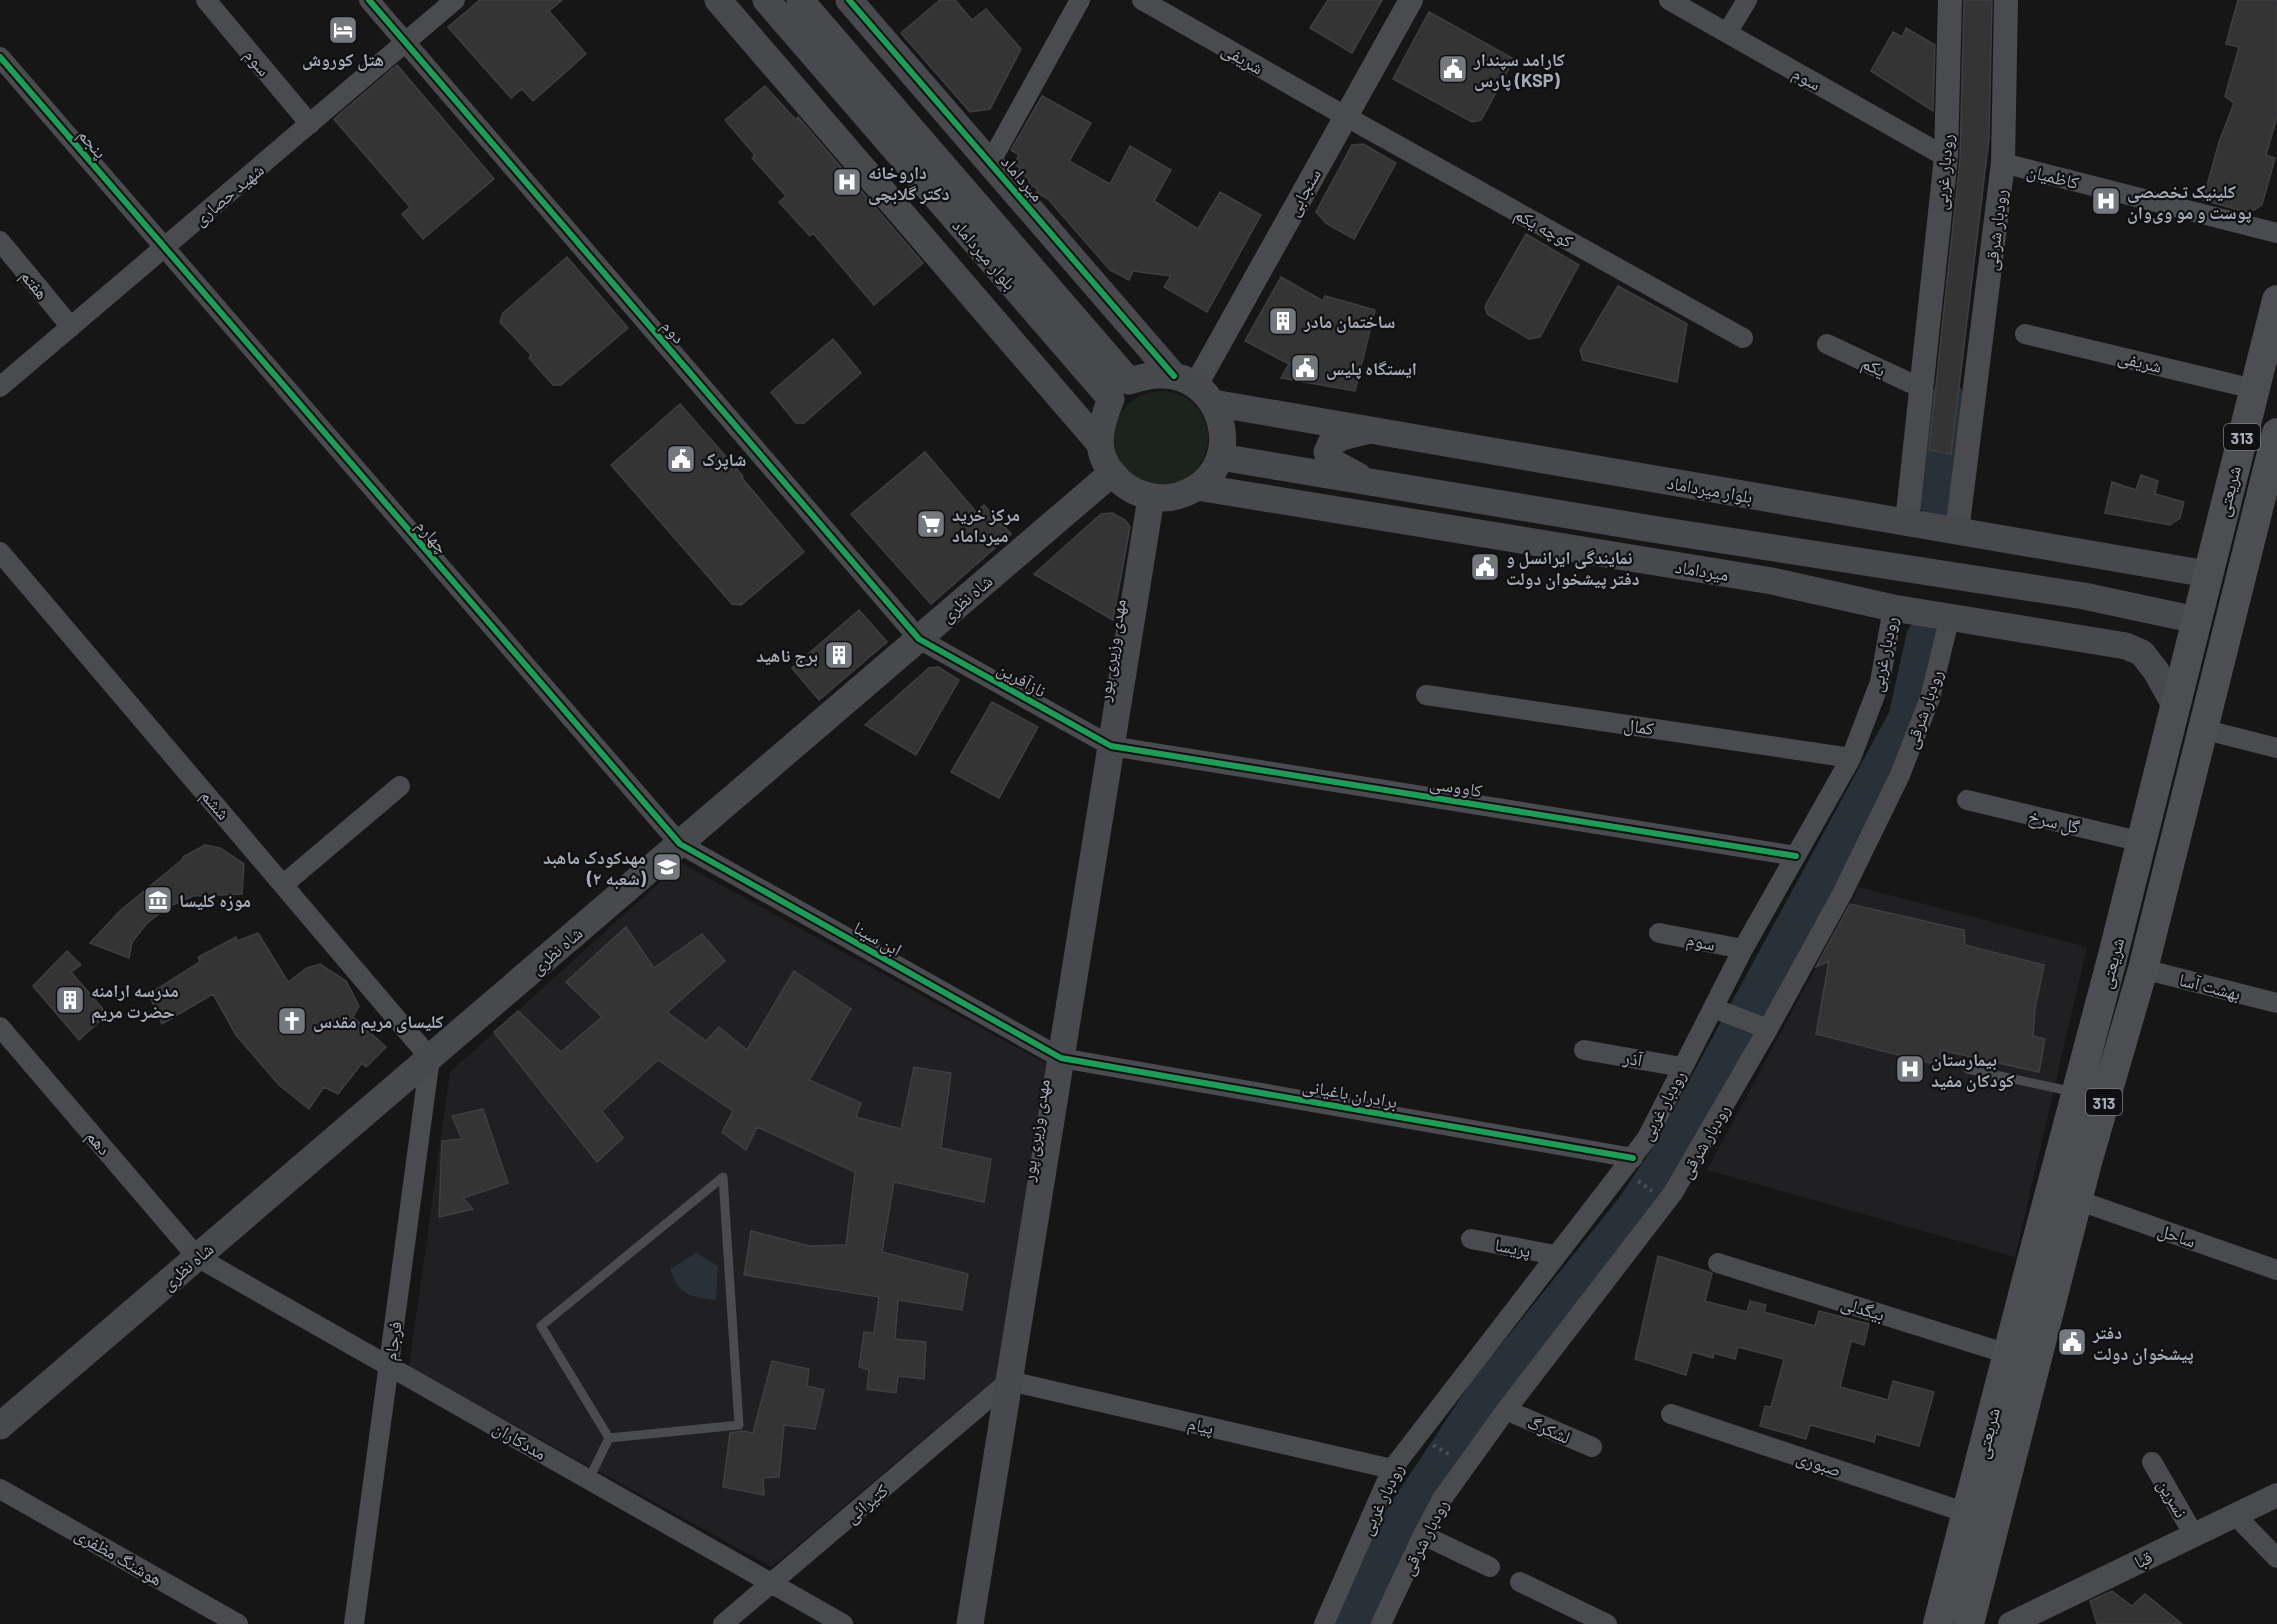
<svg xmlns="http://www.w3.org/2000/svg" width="2277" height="1624" viewBox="0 0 2277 1624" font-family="Barlow,'Noto Naskh Arabic',sans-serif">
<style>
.built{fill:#202022}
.green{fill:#1c231d}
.water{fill:#283138}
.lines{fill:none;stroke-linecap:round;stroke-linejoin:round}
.river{stroke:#283138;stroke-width:38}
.building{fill:#343435;stroke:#3e3f42;stroke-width:1.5}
.path{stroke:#4c4d51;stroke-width:4;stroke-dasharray:3 4.5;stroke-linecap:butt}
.service{stroke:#4a4b4f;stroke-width:9}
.minor{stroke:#4a4b4f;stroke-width:20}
.tertiary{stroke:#4a4b4f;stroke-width:24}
.secondary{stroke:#48494d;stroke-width:27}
.primary{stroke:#4c4e51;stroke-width:30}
.cycleway-casing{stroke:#101012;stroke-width:10}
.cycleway{stroke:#1a9f57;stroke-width:6}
.labels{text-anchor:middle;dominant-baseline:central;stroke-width:4.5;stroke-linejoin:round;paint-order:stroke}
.shield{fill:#101012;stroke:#797d86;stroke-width:1.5}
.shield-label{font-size:16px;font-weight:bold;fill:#a6acb8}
.street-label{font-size:18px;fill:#a6acb8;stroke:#101012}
.poi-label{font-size:18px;font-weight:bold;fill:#a6acb8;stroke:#101012;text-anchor:start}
</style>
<rect width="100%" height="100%" fill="#161616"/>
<path class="built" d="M681,863L1047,1064L998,1377L772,1567L409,1367L450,1072Z
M1859,887L2087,947L2015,1257L1707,1170Z"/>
<path class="green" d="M1114 438a47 47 0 1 1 94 0a47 47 0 1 1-94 0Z"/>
<path class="water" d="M696,1253L718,1266L716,1300C691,1297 679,1296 670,1269Z"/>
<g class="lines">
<path class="river" d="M1938,501L1948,402
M1351,1624L1403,1519L1486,1394L1633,1211L1668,1159L1907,719L1925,638"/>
</g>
<path class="building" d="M480,0H562L549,11L586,54L533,101L522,89L511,98L448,27Z
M940,0H955L972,20L986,9L1021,49L990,109L970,112L901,33Z
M1328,0H1382L1352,53L1310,28Z
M1964,0H1992L1989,138L1951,454L1929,450L1960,159Z
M2238,0H2277V117L2266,155L2275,158L2262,205L2249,213L2203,200L2219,142L2234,103L2225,96L2239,47L2226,44Z
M1429,12L1514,59L1481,120L1472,122L1393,79Z
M1906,28L1935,45L1933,111L1871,71L1893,32L1902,37Z
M397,65L494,179L423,239L402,214L410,207L334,119Z
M765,86L796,120L798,117L923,263L874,305L813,233L810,236L779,202L786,196L752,158L755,155L725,120Z
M1042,96L1091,123L1069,161L1110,184L1130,146L1171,170L1154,201L1198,229L1220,192L1261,215L1207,312L1164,287L1171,276L1133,271L1129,280L1110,270L1048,199L1036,192L1038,189L1029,184V179L1018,172L1020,168L1014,164L1019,155L1011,150Z
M1363,144L1396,163L1354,239L1327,224L1316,212L1352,145Z
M1526,234L1579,265L1540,337L1529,339L1487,314L1485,306Z
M567,257L628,328L561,385H553L529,358L531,355L500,322L503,313Z
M1281,277L1323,301L1325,296L1375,310L1355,391L1281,378L1289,364L1245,341Z
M1618,286L1687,324L1677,382L1583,360L1580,350Z
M833,339L861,373L804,423H796L771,392Z
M680,404L743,476L742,478L804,552L741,605L732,604L611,465Z
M925,452L976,512L984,505L1011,534L931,604L851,514Z
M2141,475L2158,481L2155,494L2184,502L2180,518L2170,525L2105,513L2112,482L2136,490Z
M1112,513L1125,520L1130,527L1113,620L1034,574L1101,514Z
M859,610L887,642L819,700L792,668Z
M938,667L959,680L916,755L865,725L929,668Z
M992,702L1038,727L999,798L951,772Z
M205,845L220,848L244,864L242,894L193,896L170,906L147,923L132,942L129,958L90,943L121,910L183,859V857Z
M1850,904L1964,930L1965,945L2044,965L2035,1009L2033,1036L2045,1039L2039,1072L1940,1050L1942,1066L1816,1034L1829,961L1816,967Z
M626,927L654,968L702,934L725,961L667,1012L706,1041L719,1027L747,1050L794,971L851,1009L809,1080L861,1103L856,1117L901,1129L914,1067L951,1073L941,1148L991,1159L984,1202L894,1182L882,1252L968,1274L962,1310L898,1300L895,1339L926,1342L924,1379L898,1376L896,1393L867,1389L869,1370L859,1367L864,1332L874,1333L879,1297L744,1275L751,1231L809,1246L846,1245L855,1172L757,1127L746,1150L722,1132L733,1111L658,1060L602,1111L623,1138L597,1162L494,1032L518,1011L561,1052L602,1017L566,982Z
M258,933L288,982L307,968L320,964L346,981L359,1006L353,1017L386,1047L366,1067L362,1063L338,1094L324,1087L309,1109L279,1085L236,1035L213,994L162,1024L149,994L200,962L198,957L236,937L237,941Z
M67,951L81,965L71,972L107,1014L79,1040L33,986Z
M483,1109L508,1183L463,1198L473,1209L439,1217L442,1141L462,1139L452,1116Z
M1658,1256L1712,1273L1705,1301L1747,1312L1750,1301L1766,1305L1764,1312L1815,1326L1819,1311L1869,1324L1864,1345L1851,1341L1840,1387L1888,1400L1893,1381L1934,1392L1919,1446L1876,1434L1874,1442L1810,1425L1806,1439L1760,1426L1765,1406L1771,1407L1784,1359L1738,1347L1735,1359L1714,1353L1713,1358L1692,1352L1686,1375L1635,1359Z
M772,1361L809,1369L807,1386L824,1390L815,1429L784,1425L779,1477L763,1478L764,1495L723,1487L730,1433L742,1431L753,1433Z
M2112,1591L2132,1606L2145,1594L2182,1624H2097L2090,1601Z"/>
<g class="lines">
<path class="path" d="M1638,1181L1652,1191
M1433,1445L1450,1455"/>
<path class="service" d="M1968,1069L2074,1092
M589,1479L609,1438L739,1425L723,1177L541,1326L609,1438"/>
<path class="minor" d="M206,0L310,124
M369,0L919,639L1111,746L1796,856
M1142,0L1345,116L1743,338
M1669,0L1946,157
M1727,33L1747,0
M0,57L680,844L1061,1058L1633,1158
M990,163L1080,0
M2003,163L2277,233
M0,241L71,327
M2025,334L2254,389
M1827,344L1921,388
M0,387L455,0
M0,552L430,1058L354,1624
M1426,695L1851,758
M2202,729L2277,748
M1967,800L2142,842
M284,884L400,786
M1659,933L1743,949
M2143,969L2277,1003
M1713,1008L1768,1029
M0,1027L197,1257L843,1624
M1584,1050L1682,1067
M2077,1200L2277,1270
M1471,1239L1555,1255
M1718,1263L2008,1354
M1506,1410L1592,1447
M1671,1414L1967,1513
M2152,1462L2194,1535
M0,1489L238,1624
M2235,1515L2277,1558
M1423,1535L1490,1567
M1520,1582L1607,1624
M723,1624L1009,1381L1392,1469
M1324,1624L1392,1469L1647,1138L1743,949L1851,758L1880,682L1893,608
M1381,1624L1423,1535L1442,1499L1506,1410L1673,1193L1768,1029L1842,894L1900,775L1930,698L1950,616"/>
<path class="tertiary" d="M1196,385L1411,0
M1907,522L1946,157L1950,0
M1957,531L2003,163L2006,0
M2010,1624L2277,1495"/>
<path class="secondary" d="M718,0L1100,444
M766,0L1111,399C1100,426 1092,452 1115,476C1128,491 1144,497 1163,498C1174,498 1185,494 1194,489C1247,458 1221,373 1160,375C1150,375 1139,378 1129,381L800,0
M849,0L1174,376
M1213,403L2207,574
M1220,457L1652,529L2084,596L2196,620
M1358,476L1330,461L1327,452L1331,443L1342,437L1366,431
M1197,487L1772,581L1893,608L2126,646L2142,653L2156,671L2176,707
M0,1426L1112,473
M970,1624L1151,498"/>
<path class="primary" d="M1938,1624L2030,1268L2112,959L2277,300
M1969,1624L2087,1162L2143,969L2277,433"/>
<g class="cycleway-casing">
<path id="cycleway" d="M369,0L919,639L1111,746L1796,856
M849,0L1174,376
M0,57L680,844L1061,1058L1633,1158"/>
</g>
<use href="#cycleway" class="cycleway"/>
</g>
<defs>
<g id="hotel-square" transform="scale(1.5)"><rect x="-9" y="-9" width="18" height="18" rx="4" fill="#74787f" stroke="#101012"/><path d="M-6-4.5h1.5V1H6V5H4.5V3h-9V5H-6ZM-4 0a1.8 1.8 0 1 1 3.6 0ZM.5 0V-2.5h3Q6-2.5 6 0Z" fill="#fff"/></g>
<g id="civic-square" transform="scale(1.5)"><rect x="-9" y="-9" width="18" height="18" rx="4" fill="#74787f" stroke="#101012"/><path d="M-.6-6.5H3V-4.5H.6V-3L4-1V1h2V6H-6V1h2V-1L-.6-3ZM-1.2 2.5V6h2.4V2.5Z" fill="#fff"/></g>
<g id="hospital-square" transform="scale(1.5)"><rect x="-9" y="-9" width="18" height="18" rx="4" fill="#74787f" stroke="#101012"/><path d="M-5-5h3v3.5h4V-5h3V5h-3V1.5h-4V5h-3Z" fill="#fff"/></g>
<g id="building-square" transform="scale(1.5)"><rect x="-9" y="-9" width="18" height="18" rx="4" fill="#74787f" stroke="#101012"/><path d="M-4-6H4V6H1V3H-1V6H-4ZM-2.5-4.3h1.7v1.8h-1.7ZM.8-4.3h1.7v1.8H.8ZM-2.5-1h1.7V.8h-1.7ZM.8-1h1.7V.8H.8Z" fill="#fff"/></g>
<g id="supermarket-square" transform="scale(1.5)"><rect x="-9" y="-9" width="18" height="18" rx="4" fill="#74787f" stroke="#101012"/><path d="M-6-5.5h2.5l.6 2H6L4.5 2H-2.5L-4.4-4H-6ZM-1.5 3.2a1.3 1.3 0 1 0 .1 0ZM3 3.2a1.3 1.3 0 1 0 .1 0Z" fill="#fff"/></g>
<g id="school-square" transform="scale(1.5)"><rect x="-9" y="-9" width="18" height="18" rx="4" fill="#74787f" stroke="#101012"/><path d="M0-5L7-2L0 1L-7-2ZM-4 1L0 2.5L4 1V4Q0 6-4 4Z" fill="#fff"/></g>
<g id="museum-square" transform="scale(1.5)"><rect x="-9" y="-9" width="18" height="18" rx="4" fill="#74787f" stroke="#101012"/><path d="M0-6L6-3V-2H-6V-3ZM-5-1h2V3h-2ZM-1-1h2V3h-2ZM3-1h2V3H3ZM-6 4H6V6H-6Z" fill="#fff"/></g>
<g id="church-square" transform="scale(1.5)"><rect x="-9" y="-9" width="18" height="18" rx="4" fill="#74787f" stroke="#101012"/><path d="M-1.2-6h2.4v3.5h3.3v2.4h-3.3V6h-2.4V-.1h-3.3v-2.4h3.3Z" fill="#fff"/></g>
</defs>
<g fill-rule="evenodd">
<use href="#hotel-square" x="343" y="30"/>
<use href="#civic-square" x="1453" y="69"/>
<use href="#hospital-square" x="847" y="182"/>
<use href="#hospital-square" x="2106" y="201"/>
<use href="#building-square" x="1283" y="321"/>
<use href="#civic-square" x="1305" y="368"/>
<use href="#civic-square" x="681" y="459"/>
<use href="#supermarket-square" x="931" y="524"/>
<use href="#civic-square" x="1485" y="567"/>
<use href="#building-square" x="839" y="655"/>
<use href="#school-square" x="667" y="867"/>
<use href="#museum-square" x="158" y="900"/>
<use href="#building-square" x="70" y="1000"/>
<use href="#church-square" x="292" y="1021"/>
<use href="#hospital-square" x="1910" y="1069"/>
<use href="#civic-square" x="2072" y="1342"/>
</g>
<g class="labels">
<g class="shield">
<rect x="2224" y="424" width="36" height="26" rx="4.5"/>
<rect x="2086" y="1089" width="36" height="26" rx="4.5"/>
</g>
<g class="shield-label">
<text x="2242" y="437">313</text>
<text x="2104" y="1102">313</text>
</g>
<g class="street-label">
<text transform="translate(1243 58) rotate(30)">شریفی</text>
<text transform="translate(258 62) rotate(50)">سوم</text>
<text transform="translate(1807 78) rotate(29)">سوم</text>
<text transform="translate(93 143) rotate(49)">پنجم</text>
<text transform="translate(1943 172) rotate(-85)">رودبار غربی</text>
<text transform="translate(2053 176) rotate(14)">کاظمیان</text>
<text transform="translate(1023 178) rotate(49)">میرداماد</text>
<text transform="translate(1303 192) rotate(-61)">سنجابی</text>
<text transform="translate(228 194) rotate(-40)">شهید حصاری</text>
<text transform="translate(1544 227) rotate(29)">کوچه یکم</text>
<text transform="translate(1995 230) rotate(-83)">رودبار شرقی</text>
<text transform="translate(985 254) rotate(49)">بلوار میرداماد</text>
<text transform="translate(35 284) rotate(51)">هفتم</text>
<text transform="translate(674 331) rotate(49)">دوم</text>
<text transform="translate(2140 361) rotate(14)">شریفی</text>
<text transform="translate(1874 366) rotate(25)">یکم</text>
<text transform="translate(1710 489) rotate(10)">بلوار میرداماد</text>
<text transform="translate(2228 491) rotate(-76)">شریعتی</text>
<text transform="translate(433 536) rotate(49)">چهارم</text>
<text transform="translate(1702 570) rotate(9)">میرداماد</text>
<text transform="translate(966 598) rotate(-41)">شاه نظری</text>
<text transform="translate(1111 650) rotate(-81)">مهدی وزیری پور</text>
<text transform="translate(1883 654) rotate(-78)">رودبار غربی</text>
<text transform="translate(1022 679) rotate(29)">نازآفرین</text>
<text transform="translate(1923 709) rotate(-71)">رودبار شرقی</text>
<text transform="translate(1639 726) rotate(8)">کمال</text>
<text transform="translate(1456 786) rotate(9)">کاووسی</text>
<text transform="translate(216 804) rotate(49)">ششم</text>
<text transform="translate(2054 821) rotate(13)">گل سرخ</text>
<text transform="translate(878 938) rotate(29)">ابن سینا</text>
<text transform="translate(1701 941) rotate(11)">سوم</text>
<text transform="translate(556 950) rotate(-41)">شاه نظری</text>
<text transform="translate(2111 963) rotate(-75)">شریعتی</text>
<text transform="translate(2210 986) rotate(14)">بهشت آسا</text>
<text transform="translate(1633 1058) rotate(10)">آذر</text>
<text transform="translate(1350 1093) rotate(10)">برادران باغیانی</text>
<text transform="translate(1662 1105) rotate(-62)">رودبار غربی</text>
<text transform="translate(1035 1130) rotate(-81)">مهدی وزیری پور</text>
<text transform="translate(1704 1141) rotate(-60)">رودبار شرقی</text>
<text transform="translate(99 1142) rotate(49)">دهم</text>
<text transform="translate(2177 1235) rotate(19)">ساحل</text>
<text transform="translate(1513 1247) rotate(11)">پریسا</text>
<text transform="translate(187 1266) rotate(-41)">شاه نظری</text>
<text transform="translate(1863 1308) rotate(17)">بیگدلی</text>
<text transform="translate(392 1341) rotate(-82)">فرجام</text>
<text transform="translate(1201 1425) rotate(13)">پیام</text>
<text transform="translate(1549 1429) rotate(23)">لشکرگ</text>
<text transform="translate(1987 1433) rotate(-76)">شریعتی</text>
<text transform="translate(520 1440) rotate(30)">مددکاران</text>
<text transform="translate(1819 1463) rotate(18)">صبوری</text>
<text transform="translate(2173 1498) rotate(60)">نسرین</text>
<text transform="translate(1381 1499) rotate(-64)">رودبار غربی</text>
<text transform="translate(866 1503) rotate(-40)">کتیرائی</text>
<text transform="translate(1424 1537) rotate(-63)">رودبار شرقی</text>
<text transform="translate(119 1556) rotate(30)">هوشنگ مظفری</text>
<text transform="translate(2143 1559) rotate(-26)">قبا</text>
</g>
<g class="poi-label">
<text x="343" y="59" text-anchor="middle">هتل کوروش</text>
<text x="1474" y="59">کارامد سپندار<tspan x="1474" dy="21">پارس (KSP)</tspan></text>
<text x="868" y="172">داروخانه<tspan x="868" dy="21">دکتر گلابچی</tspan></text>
<text x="2127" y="191">کلینیک تخصصی<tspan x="2127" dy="21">پوست و مو وی‌وان</tspan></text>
<text x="1304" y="321">ساختمان مادر</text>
<text x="1326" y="368">ایستگاه پلیس</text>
<text x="702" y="459">شاپرک</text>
<text x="952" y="514">مرکز خرید<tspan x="952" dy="21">میرداماد</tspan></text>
<text x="1506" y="557">نمایندگی ایرانسل و<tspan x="1506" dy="21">دفتر پیشخوان دولت</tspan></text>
<text x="818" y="655" text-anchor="end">برج ناهید</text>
<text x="646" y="857" text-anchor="end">مهدکودک ماهبد<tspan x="646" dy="21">(شعبه ۲)</tspan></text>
<text x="179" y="900">موزه کلیسا</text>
<text x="91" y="990">مدرسه ارامنه<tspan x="91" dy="21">حضرت مریم</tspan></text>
<text x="313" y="1021">کلیسای مریم مقدس</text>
<text x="1931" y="1059">بیمارستان<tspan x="1931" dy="21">کودکان مفید</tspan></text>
<text x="2093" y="1332">دفتر<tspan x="2093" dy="21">پیشخوان دولت</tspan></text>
</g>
</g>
</svg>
